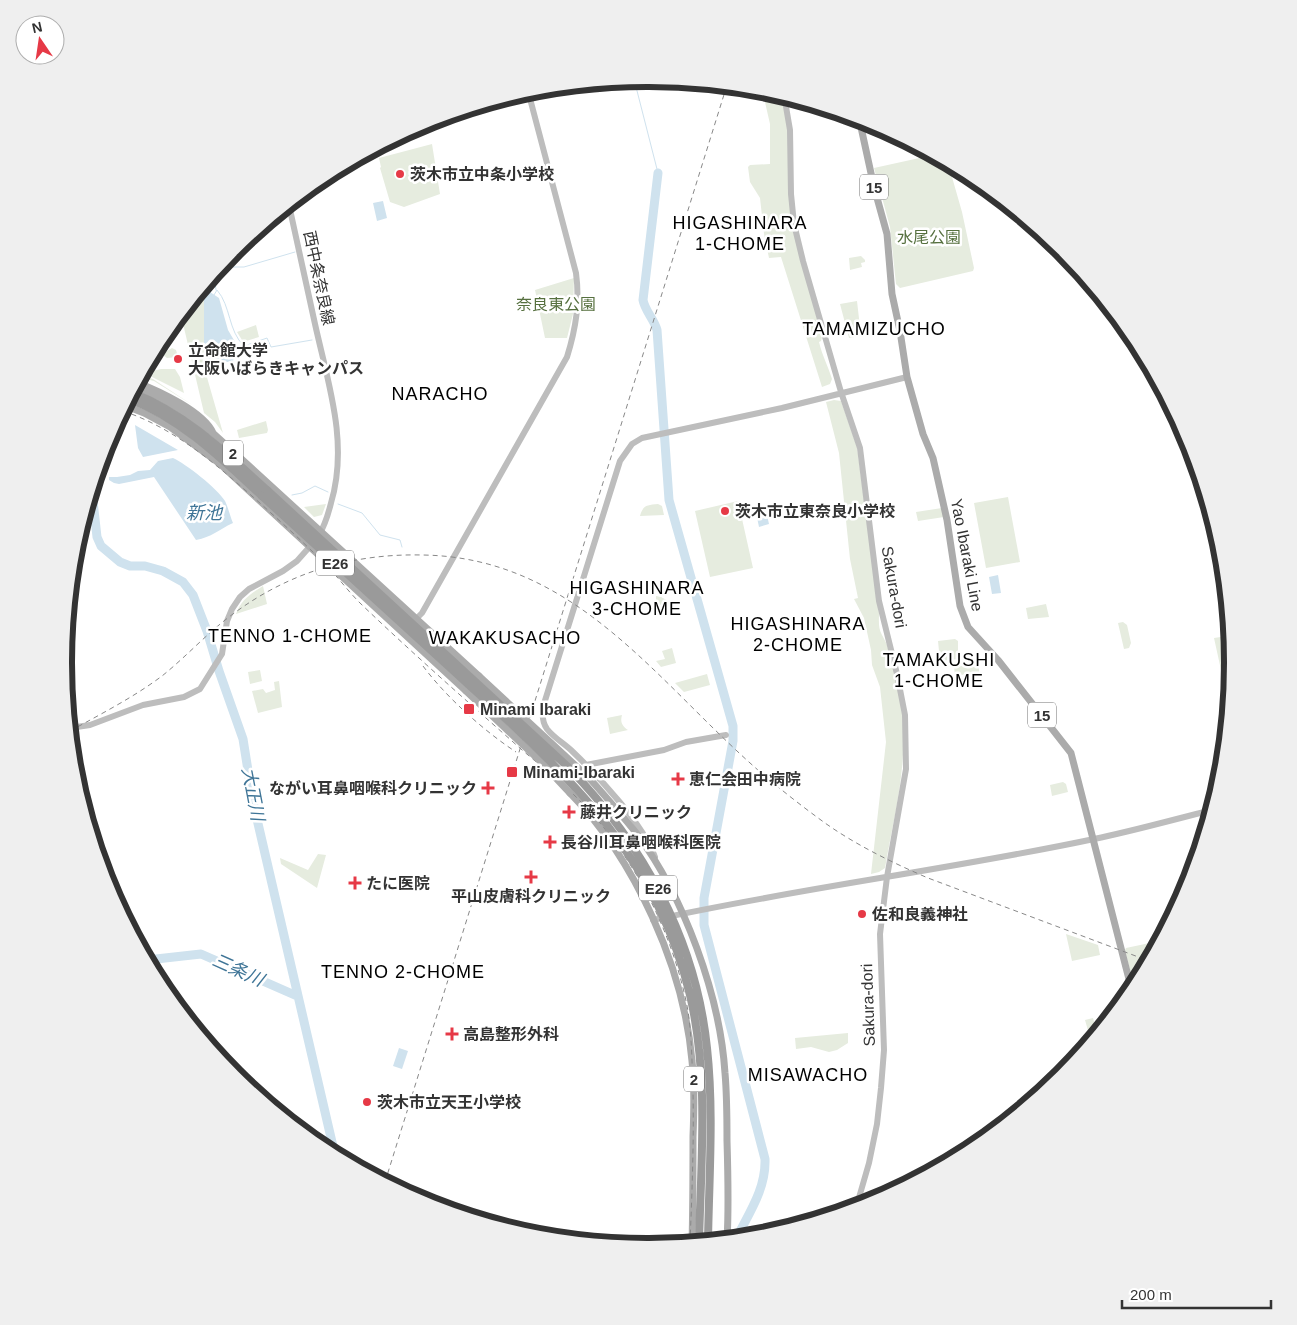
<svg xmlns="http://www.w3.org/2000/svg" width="1297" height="1325" viewBox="0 0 1297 1325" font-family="Arial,'Noto Sans JP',sans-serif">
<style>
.green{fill:#e6ecdf}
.water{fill:#cfe2ee}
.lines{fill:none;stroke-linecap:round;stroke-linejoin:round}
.stream{stroke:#cfe2ee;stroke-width:1}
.river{stroke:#cfe2ee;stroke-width:9}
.secondary{stroke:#bdbdbd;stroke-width:6}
.primary{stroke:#ababab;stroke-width:7}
.highway{stroke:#9a9a9a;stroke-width:8}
.rail{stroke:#888;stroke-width:1;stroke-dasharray:5 4;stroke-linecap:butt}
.primary-bridge{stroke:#ababab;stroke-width:7}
.highway-bridge{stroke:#9a9a9a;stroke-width:8}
.poi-dot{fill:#e63946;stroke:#fff;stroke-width:2}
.labels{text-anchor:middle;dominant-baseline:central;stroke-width:5;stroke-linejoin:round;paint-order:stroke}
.shield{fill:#fff;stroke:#707070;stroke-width:1}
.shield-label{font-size:15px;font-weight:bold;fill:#333}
.poi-label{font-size:16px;font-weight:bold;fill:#333;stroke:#fff;text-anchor:start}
.park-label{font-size:16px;fill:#56703f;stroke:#fff}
.street-label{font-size:16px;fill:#333;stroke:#fff}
.neighbourhood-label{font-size:18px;letter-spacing:1px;fill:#000;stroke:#fff}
.water-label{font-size:18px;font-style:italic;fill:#3f7597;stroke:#fff}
.rim{fill:none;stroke:#333;stroke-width:6}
</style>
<rect width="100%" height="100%" fill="#fff"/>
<path class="green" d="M560,86L561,91L549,98L545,88Z
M762,89L781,95L788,129L789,196L822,337L821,341L819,342C822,355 828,366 832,379L830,384L822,387L781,257L769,258L764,234L760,198L750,182L748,167L750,165L770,164V124Z
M432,144L440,194L404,207L390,202L380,168L381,167L379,158Z
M933,155L948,163L962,212L974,268L973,271L900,288L896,284L890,227L874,168Z
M861,256L865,260V262L861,263L862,267L850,270L849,258Z
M212,277L215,285L211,288H204V367L223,433L215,422L204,413L181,315Z
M574,278L573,314L567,338H545L535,290Z
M857,301L861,336L849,338L840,304Z
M256,325L259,337L246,341L242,340L237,332Z
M172,348L176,350L178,357L167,358L163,355L167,351Z
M161,369H175L180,377L184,393L144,373Z
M142,375L153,379L194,406L154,381L141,378Z
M834,400L841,401L857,447L879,613C879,621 878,628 882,635C884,639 886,642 887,645C894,667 900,690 902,713C908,766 894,816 885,868L879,872L871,874L886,742L880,687L872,665L871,650L864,618L854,599L858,598L850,559L839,453L826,402Z
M266,421L268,430L267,433L239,438L237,430Z
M1008,497L1020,562L986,568L974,503Z
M738,501L753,568L710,577L695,511Z
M326,504L322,515L314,517L304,507Z
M658,504L662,506L664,515L640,516C643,505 647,505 658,504Z
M942,508L944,517L918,521L916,512Z
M263,586L267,604L236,614C241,600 250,594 263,586Z
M656,596L661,597L674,604L656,608Z
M1046,604L1049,617L1028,619L1026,608Z
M1123,622L1127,625L1131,643L1129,648L1124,649L1118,623Z
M1227,636L1228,642H1231L1233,663L1232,677L1223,679L1214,638Z
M955,639L958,641V659L940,661L938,641Z
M672,648L676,663L661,667L656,661L665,659L662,651Z
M954,666H966L979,667V672L955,676Z
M260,670L262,681L250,684L248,672Z
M707,674L710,685L684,692L675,683Z
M279,681L282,707L258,713L252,691L263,689L266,693L275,690L274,682Z
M622,715C620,722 622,726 628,730L610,734L607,718Z
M1063,782L1066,784L1068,792L1052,796L1050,785Z
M318,854L326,855L317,888L281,864L280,858L308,870Z
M1066,934L1098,945L1100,955L1072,961Z
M1159,941L1142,974L1141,972L1131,974L1125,950L1126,948Z
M1093,1018L1097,1032L1089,1034L1085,1020Z
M848,1033V1043L837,1050L829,1052L811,1047L796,1049L795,1038Z"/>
<path class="water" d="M383,201L387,218L377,221L373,203Z
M204,292H210L219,298L228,330L238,347L233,361L204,366Z
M135,425L178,450L143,457L138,448Z
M173,458C186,464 217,488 225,501C228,507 230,516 233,523C218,530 212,537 196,540L154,477L119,484L114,483L109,480V477H117L130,475L138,471L150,470L158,461Z
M765,506L769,524L759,527L755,508Z
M998,575L1001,593L992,594L989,577Z
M399,1048L408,1051L402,1069L393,1066Z"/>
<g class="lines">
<path class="stream" d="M634,79L658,173
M218,270L231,267H244L295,252
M214,275L216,290
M214,295L217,290C231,306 228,331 244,346L267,338L271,347L312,340
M292,495L302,493L315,486L328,492
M338,504L362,513L380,535L400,540L402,547"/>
<path class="river" d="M658,173L643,300C645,311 654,319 657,330L669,500L733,726V741L704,898V925L765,1159C766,1189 749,1213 736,1239
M92,492L97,537L101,546L120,562L130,566H145L163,571L183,582L193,595L207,631L219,671L243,739L253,802L335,1155
M147,960L201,954L297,996"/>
<path class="secondary" d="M784,95L790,130L791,194L794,224L803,261L841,392L860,448L879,601L897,674L905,715L906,769L887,877L880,934L884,1050L881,1088L877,1124L869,1163L856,1208
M289,205C298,245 306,284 315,324C328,383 349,443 331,503C328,515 325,525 319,535
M417,618L422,613L567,357C576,328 580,303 576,273L528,91
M70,728L90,725L143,705L184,697L200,689L222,654L227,621L232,609L240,597L249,589L283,571L297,561L313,543
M586,765L664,750L686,742L726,735
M655,857C643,824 599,777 573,752C565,744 554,738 547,729C542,722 542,715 543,707L620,461L632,444L642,438L782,408L907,377
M653,920C799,888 948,870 1094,839C1133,831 1172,820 1212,810"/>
<path class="primary" d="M859,118L874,187L887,234L892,294L900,331L907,377L923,434L933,458L947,520L960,606L968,627L998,660L1071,753L1132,991
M138,383C159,391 204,412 213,433
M136,387C165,398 189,415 214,434L479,676
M126,406L144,413L170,427L220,464L466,691
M590,779C606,797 622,815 637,834C684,897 720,995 725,1073C727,1096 727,1118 727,1141C728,1174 729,1207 727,1240
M570,793C635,859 684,968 692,1061C695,1086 694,1111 693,1137C693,1172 693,1207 692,1243"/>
<path class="highway" d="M133,393C186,414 226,453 268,491
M129,399C182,419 222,459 262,496"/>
<path class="rail" d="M123,411C177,429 219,467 261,504C281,522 301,540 320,559C335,573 346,589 360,603C409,650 461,696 512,741C535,762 560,780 581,802C635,857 674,935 688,1011C692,1038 692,1065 693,1092C694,1142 692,1193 690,1243
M423,666C446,697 484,731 516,752
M70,731C101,714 134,697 162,676C182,660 200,641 219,625C243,605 269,589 298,577C337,561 379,554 422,555C581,557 662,691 772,782C789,796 807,810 825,823C856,845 893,863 928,878L1149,961
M385,1182L727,85"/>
<path class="primary-bridge" d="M479,676L590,779
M466,691L539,760L570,793"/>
<path class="highway-bridge" d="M268,491L568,767C643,844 696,939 707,1048C714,1112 709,1177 708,1241
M262,496C327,555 392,614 456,673C561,770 655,848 690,995C709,1075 701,1161 699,1242"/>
</g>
<g class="poi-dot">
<circle cx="400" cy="174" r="5"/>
<circle cx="178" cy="359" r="5"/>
<circle cx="725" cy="511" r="5"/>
<rect x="463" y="703" width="12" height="12" rx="2.5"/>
<rect x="506" y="766" width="12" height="12" rx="2.5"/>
<path d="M675.5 771.5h5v5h5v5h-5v5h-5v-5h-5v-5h5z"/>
<path d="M485.5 780.5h5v5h5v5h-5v5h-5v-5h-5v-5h5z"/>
<path d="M566.5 804.5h5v5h5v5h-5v5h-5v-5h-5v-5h5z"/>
<path d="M547.5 834.5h5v5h5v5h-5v5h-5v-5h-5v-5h5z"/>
<path d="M528.5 869.5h5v5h5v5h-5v5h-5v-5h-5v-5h5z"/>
<path d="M352.5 875.5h5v5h5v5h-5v5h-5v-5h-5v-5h5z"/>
<circle cx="862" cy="914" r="5"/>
<path d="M449.5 1026.5h5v5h5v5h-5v5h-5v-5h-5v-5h5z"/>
<circle cx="367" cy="1102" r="5"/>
</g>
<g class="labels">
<g class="shield">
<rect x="860" y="174.5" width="28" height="25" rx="4"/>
<rect x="223" y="440.5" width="20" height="25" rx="4"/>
<rect x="316" y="550.5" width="38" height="25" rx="4"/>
<rect x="1028" y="702.5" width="28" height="25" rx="4"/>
<rect x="639" y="875.5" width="38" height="25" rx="4"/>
<rect x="684" y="1066.5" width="20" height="25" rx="4"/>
</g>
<g class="shield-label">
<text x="874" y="187">15</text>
<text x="233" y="453">2</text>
<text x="335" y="563">E26</text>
<text x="1042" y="715">15</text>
<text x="658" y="888">E26</text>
<text x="694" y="1079">2</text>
</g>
<g class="poi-label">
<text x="410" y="174">茨木市立中条小学校</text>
<text x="188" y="350">立命館大学<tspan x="188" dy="18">大阪いばらきキャンパス</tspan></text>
<text x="735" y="511">茨木市立東奈良小学校</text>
<text x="480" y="709">Minami Ibaraki</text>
<text x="523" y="772">Minami-Ibaraki</text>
<text x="689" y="779">恵仁会田中病院</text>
<text x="477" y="788" text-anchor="end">ながい耳鼻咽喉科クリニック</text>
<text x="580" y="812">藤井クリニック</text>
<text x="561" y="842">長谷川耳鼻咽喉科医院</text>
<text x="366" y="883">たに医院</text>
<text x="531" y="896" text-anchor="middle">平山皮膚科クリニック</text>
<text x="872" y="914">佐和良義神社</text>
<text x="463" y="1034">高島整形外科</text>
<text x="377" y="1102">茨木市立天王小学校</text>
</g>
<g class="park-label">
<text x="929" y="237">水尾公園</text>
<text x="556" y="304">奈良東公園</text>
</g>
<g class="street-label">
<text transform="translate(319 278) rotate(78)">西中条奈良線</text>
<text transform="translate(967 555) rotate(79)">Yao Ibaraki Line</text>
<text transform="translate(894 587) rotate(80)">Sakura-dori</text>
<text transform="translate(868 1005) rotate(-92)">Sakura-dori</text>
</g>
<g class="neighbourhood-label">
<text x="740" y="223">HIGASHINARA<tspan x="740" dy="21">1-CHOME</tspan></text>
<text x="874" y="329">TAMAMIZUCHO</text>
<text x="440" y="394">NARACHO</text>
<text x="637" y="588">HIGASHINARA<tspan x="637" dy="21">3-CHOME</tspan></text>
<text x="798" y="624">HIGASHINARA<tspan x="798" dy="21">2-CHOME</tspan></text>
<text x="290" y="636">TENNO 1-CHOME</text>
<text x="505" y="638">WAKAKUSACHO</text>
<text x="939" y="660">TAMAKUSHI<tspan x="939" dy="21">1-CHOME</tspan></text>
<text x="403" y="972">TENNO 2-CHOME</text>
<text x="808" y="1075">MISAWACHO</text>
</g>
<g class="water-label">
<text x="204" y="513">新池</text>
<text transform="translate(253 794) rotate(79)">大正川</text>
<text transform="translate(238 970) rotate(24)">三条川</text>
</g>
</g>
<path d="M0 0H1297V1325H0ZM647 87H649A575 575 0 0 1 1224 662V663A575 575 0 0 1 649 1238H647A575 575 0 0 1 72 663V662A575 575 0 0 1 647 87Z" fill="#efefef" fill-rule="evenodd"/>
<path class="rim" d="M647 87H649A575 575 0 0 1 1224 662V663A575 575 0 0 1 649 1238H647A575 575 0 0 1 72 663V662A575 575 0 0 1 647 87Z"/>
<g transform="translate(40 40) rotate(347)"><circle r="24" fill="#ffffff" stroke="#adadad"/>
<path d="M0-4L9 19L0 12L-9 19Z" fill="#e63946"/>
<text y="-8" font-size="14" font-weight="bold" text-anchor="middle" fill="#333333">N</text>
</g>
<path d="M1122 1300v8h149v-8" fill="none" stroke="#333333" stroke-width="2.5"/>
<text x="1130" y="1300" font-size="15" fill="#333333" stroke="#ffffff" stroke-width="4" paint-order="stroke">200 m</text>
</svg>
